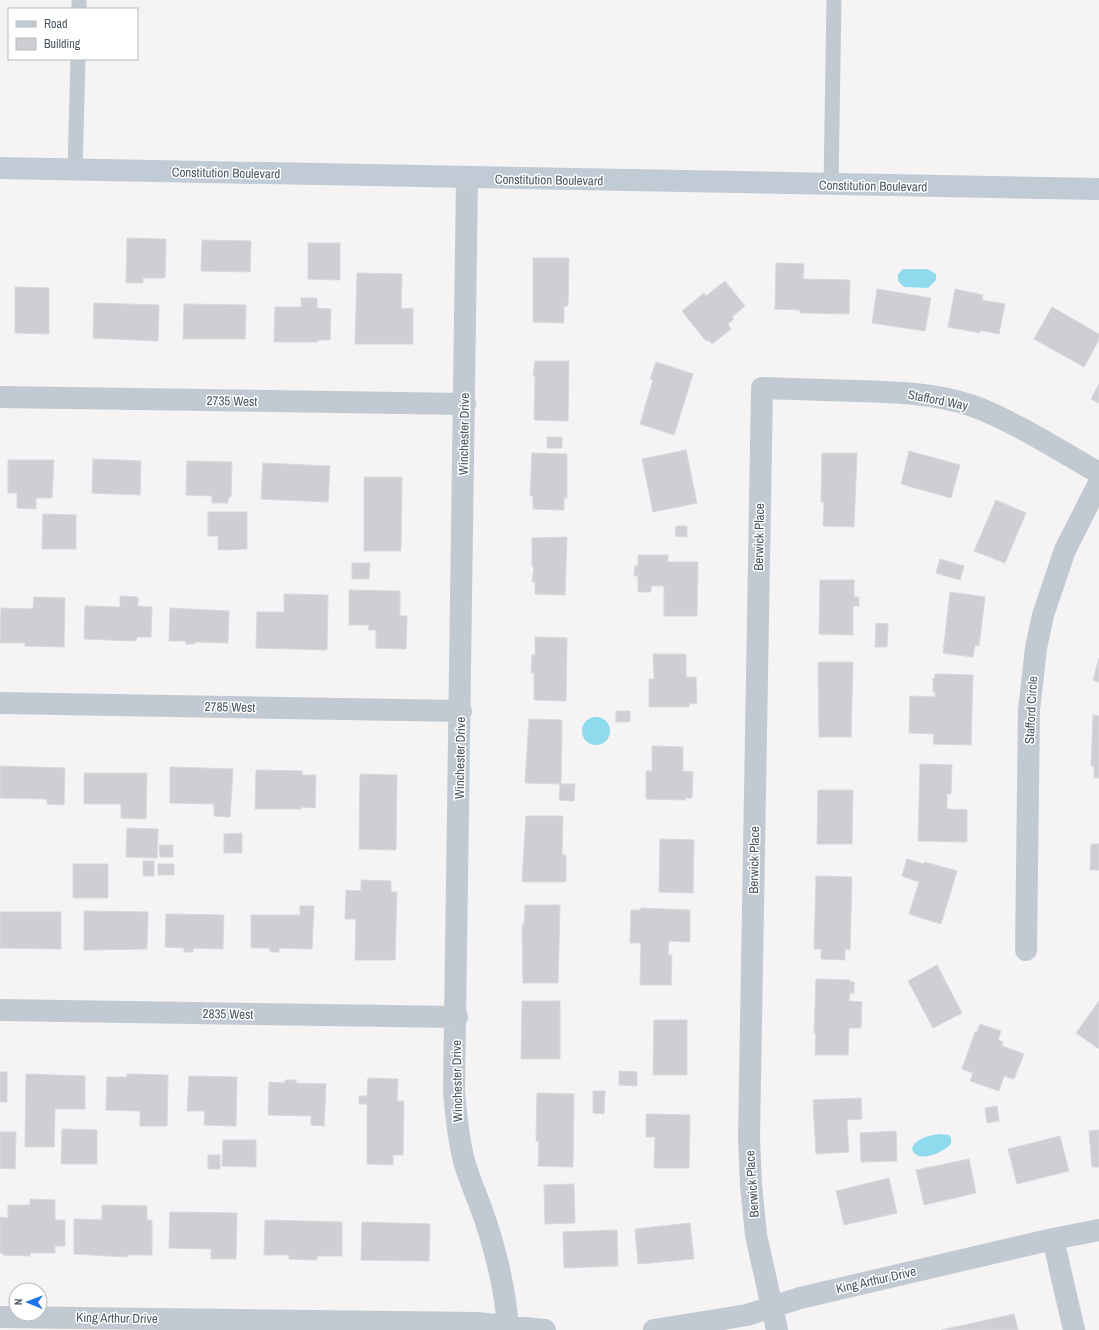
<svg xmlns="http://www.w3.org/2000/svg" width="1099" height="1330" viewBox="0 0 1099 1330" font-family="'Archivo Narrow',sans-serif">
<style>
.water{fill:#90daee}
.building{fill:#cdcfd5;stroke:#d7d9de}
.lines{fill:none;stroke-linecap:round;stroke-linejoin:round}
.lane{stroke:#c1cad2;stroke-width:15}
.street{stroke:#c1cad2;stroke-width:22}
.secondary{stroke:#c1cbd6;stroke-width:22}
.labels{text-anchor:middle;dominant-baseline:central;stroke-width:3;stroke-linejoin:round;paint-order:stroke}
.street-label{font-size:13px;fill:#4a5661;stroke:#fff}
</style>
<rect width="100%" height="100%" fill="#f5f3f3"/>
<path class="water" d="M903,269H927L936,274V280L928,288L904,287L898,281V274Z
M582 731a14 14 0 1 1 28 0a14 14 0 1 1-28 0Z
M940,1134L949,1135L951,1138V1144C944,1152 917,1165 912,1149C915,1138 931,1135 940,1134Z"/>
<path class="building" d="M127,238L166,239L165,278H143V283H126Z
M202,240L251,241L250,272L201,271Z
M308,243H340V280L308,279Z
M533,258H569L568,306H564V323L533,322Z
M776,263L804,264L803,279L850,280L849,314L800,313V310L775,309Z
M357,273L402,274L401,309L413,308V344H355Z
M725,281L745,306L732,317L734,319L728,324L731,329L712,344L708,340L706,341L682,311L704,293L706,296Z
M15,287L49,288V334L15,333Z
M877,289L931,298L925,331L872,323Z
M955,289L983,295L982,300L1005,304L999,334L980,330V333L948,327Z
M301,298H317V308L331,309L330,340H318V342H274L275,307H301Z
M94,303L159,305L158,341L93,338Z
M184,304L246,305L245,339H183Z
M1052,307L1099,334V340L1084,367L1034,339Z
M535,361H569L568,421L534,420L535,376H533Z
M656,362L693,374L674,435L640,424L653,380L650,379Z
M1099,384V403L1091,399Z
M547,437H562V448H547Z
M686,450L697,503L653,512L642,459Z
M909,451L960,465L951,498L901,484Z
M532,453L567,454V498H564V510L533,509V497L530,495Z
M822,453H857L854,527L823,526L824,502H821Z
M93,459L141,461L140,495L92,493Z
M8,460H54L52,498H36V509L17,508V493H8Z
M187,461L232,462L231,497H229L228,503H212V496L186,495Z
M263,463L330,466L328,502L261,499Z
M364,477H402L401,551H364Z
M996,500L1026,513L1005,563L974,551Z
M208,512H247V549L218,550V536H208Z
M43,514L76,515V549H42Z
M676,526H687V537L675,536Z
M567,537L565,595L535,594V582H532L534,567H532V538Z
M638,555H668V562H698L697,616H664V586H651V592H638V576H634L635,566H638Z
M940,559L964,566L960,580L936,573Z
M352,563H370L369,579H352Z
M820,580H854V597H859V606H853V635L819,634Z
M349,590L400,591V616H407L406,649L376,648V630H368L369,625H349Z
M950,592L985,597L979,646L975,645L973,657L943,653Z
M284,594L328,595L327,650L256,648L257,612H284Z
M120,596L138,597V606L152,607L151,637H137L136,641L84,639L85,606L120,607Z
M34,597L65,598L64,647L25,646V643H0L1,608L33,609Z
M170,608L229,611L228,643L195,642V644H186V641H169Z
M876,623L888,624L887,647H875Z
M535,637L567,638L566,701L534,700V673H531L532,655H535Z
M653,654H686V677H696L697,703L689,704V707H649V679H654Z
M1099,658V682L1093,680Z
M818,662H853L851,737H819Z
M935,674L973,675L971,745L933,744L934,734L909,733L910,696L935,697V692H933V678H935Z
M616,711H630V722H616Z
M1093,715L1099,716V778H1094V766H1091Z
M529,719L562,720L561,784L525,783Z
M652,746L683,747V771L693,772L692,798H685V800L646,799V771H652Z
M920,764L952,765L951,794H947V809L967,810V842L918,841Z
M0,766L65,768L64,805L47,804V799L0,798Z
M170,767L233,769L230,817L214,816V804L170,803Z
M256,770L302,771V775H316L315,808L301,807V809H255Z
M84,773H147L146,819L121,818V804H84Z
M360,774L397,775L396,850L359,849Z
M560,784H575L574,801L559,800Z
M818,790H853L852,844H817Z
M526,816H563L562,855H566V882H522Z
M127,828L158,829L157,858L126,857Z
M242,833V853H224V834Z
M660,839L694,840L693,893L659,892Z
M1091,844H1099V870H1090Z
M159,845H173V857H160Z
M907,859L924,864L925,862L957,871L941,924L909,914L919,882L902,876Z
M143,861H154V876H143Z
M73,864H108V898H73Z
M158,864H174V875H158Z
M816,876L852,877L850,950L845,949V960L821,959V949H814Z
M361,880L391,881V892H397L395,960H355L356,919H345L346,890L361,891Z
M525,905H560L558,983H523L522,925H524Z
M300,906H314L312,949L279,948V952H270V948H251V915H300Z
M641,908L690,910V942L669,941L668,955H672L671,985H640L641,943H630L631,910H641Z
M84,911L148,912L147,949L84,950Z
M0,912H61V949L0,948Z
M166,914L224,915L223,949L193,948V952H184V948L165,947Z
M937,965L962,1013L933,1028L908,981Z
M816,979L850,980V982H854V993H850L849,1001L862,1002L861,1028H849L848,1055H815L816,1033H814Z
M522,1001H560V1059H521Z
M1099,1001V1049L1076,1033Z
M654,1020H687V1075H653Z
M980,1024L1001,1031L998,1040L1003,1042L1002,1046L1024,1054L1014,1079L1004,1076L999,1091L970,1081L973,1073L962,1069L975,1032H977Z
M619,1071L637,1072V1086L619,1085Z
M0,1072H7V1102H0Z
M26,1074L85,1076V1109H55L54,1147H25Z
M127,1074L168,1075L167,1126H140V1111L106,1110L107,1077H127Z
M189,1076L237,1077L236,1126L204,1125L205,1111H187Z
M368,1078L398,1079L397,1101H404L403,1155H393V1165L367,1164V1104H359V1096H367Z
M285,1080H296V1083L326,1084L324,1126L311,1125V1116L268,1115L269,1082L285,1083Z
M593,1091H605L604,1114L593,1113Z
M537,1093L574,1094L573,1167L538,1166L539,1141H536Z
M861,1098L862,1119L847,1120L849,1152L816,1154L813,1100Z
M997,1106L999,1121L987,1123L985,1108Z
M646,1114L690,1115L689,1168H654L655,1137H646Z
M62,1129L97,1130V1164H61Z
M1099,1130V1167H1092L1089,1131Z
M896,1131L897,1161L861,1162L860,1133Z
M0,1132H16L15,1169L0,1168Z
M1060,1136L1069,1171L1017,1184L1008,1149Z
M223,1140H256V1167L222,1166Z
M208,1155H220V1169H208Z
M969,1159L976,1193L924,1205L916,1170Z
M889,1178L897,1213L844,1225L836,1191Z
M574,1184L575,1223L545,1224L544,1185Z
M30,1199L55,1200V1220H65V1246H55V1253H30V1256L3,1255V1253H0V1217L8,1218V1205H30Z
M102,1205L147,1206V1220H152V1255H127V1257L74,1254V1219L102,1220Z
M170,1212L237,1213L236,1259H211V1249L169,1248Z
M265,1220L342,1222V1256H317V1260L289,1259V1255H264Z
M362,1222L430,1224L429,1261L361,1260Z
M690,1223L694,1259L638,1264L635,1229Z
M617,1230L618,1266L564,1268L563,1232Z
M1014,1314L1018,1330H941Z"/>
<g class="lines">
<path class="lane" d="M79,9V0
M75,170L78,59
M831,185L834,0"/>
<path class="street" d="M467,178L454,1091C456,1115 458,1138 464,1161C470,1182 479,1201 486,1222C497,1256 506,1294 508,1330
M0,397L465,404
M0,703L461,711
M1026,950L1029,710L1036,648L1043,615L1065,550L1099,483
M0,1010L457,1017
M1053,1239L1074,1330
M0,1317L477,1323L545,1330
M654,1330L747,1315L800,1298L1053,1239L1099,1230
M777,1330L756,1235L751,1185L749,1138L762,388C793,389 824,390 856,391C895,392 935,393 973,406C1014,421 1060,451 1099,473"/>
<path class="secondary" d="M0,168L1099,189"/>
</g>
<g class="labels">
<g class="street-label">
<text transform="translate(226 173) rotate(1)">Constitution Boulevard</text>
<text transform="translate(549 180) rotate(1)">Constitution Boulevard</text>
<text transform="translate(873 186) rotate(1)">Constitution Boulevard</text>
<text transform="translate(938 400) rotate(11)">Stafford Way</text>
<text transform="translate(232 401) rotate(1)">2735 West</text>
<text transform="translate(464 434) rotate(-89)">Winchester Drive</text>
<text transform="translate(759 537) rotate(-89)">Berwick Place</text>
<text transform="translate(230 707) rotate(1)">2785 West</text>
<text transform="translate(1031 710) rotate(-87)">Stafford Circle</text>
<text transform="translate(460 758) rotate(-89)">Winchester Drive</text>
<text transform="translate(754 860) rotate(-89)">Berwick Place</text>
<text transform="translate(228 1014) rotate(1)">2835 West</text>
<text transform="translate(457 1081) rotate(-91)">Winchester Drive</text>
<text transform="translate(752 1184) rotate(-94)">Berwick Place</text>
<text transform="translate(876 1280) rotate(-13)">King Arthur Drive</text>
<text transform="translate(117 1318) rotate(1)">King Arthur Drive</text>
</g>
</g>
<rect x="8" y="8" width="130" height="52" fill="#ffffff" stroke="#b7bbc0"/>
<rect x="16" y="21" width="20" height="6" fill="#c1cbd6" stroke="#b7bbc0"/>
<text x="44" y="28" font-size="12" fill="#4a5661">Road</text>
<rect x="16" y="38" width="20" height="12" fill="#cdcfd5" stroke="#b7bbc0"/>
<text x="44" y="48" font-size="12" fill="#4a5661">Building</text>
<g transform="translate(28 1302) rotate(271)"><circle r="19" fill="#ffffff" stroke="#b7bbc0"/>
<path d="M0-3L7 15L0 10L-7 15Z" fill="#1a73e8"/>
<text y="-6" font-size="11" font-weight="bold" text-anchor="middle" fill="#4a5661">N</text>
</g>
</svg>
